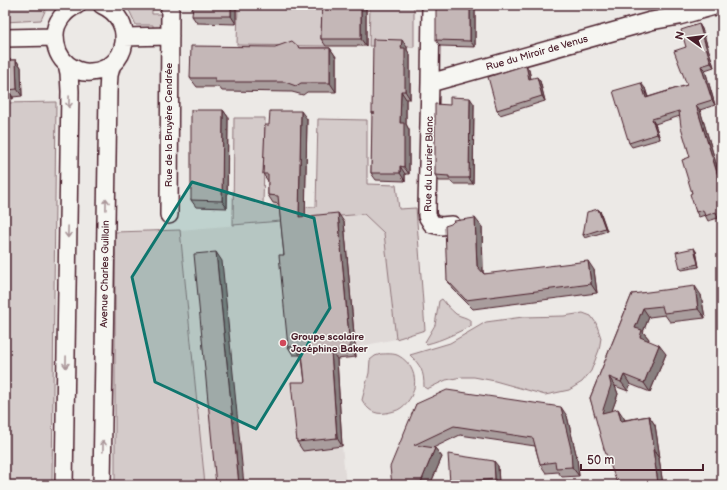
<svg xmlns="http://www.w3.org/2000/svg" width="727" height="490" viewBox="0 0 727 490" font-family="'Balsamiq Sans',sans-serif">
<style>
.built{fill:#e0dad8}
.green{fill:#d4cbca;stroke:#8f757a}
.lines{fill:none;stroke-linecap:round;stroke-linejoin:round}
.minor-casing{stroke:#4a1f2b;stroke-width:20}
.minor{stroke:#f6f6f2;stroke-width:17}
.wall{fill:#a99d9d;stroke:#4a1f2b}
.shaded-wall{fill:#898080;stroke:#4a1f2b}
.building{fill:#c4b7b7;stroke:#4a1f2b}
.oneway{stroke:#a99598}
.marked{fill:#0f766e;fill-opacity:0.2;stroke:#0f766e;stroke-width:3;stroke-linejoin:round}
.poi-dot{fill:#d1495b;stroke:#f6f6f2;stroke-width:1.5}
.labels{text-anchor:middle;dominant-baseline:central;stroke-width:3;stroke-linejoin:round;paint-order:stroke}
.street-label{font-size:10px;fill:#4a1f2b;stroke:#f6f6f2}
.poi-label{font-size:10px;font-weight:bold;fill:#4a1f2b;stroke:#f6f6f2;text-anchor:start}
</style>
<rect width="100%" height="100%" fill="#ece9e6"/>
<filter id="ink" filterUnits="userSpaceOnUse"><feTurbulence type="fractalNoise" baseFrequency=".025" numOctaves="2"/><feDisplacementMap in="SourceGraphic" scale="8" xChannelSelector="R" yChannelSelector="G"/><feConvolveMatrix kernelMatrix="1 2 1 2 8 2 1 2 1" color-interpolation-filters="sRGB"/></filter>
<g filter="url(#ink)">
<path class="built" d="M416,208L425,330L396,339L356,347L355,355L337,359L342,446L346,485H205L180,230L364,214Z"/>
<path class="green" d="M5,5H51L45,11L41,20L5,22Z
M124,5H152V14H162L161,25L158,28L153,31V25H136L130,12Z
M238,5H327L326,46L237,45Z
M370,5H414V47L369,46Z
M56,102L52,485H5V103Z
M234,118H265L263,205L316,207L318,119L367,120V184L396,185L399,209L416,208L425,330L396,339L384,233L364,214L233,225Z
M180,230L205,485H115V232Z
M442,299C446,304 451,310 456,314C461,317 467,317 471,321V326C456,333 443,340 427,344L425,342L435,325L439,301Z
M583,313L591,316L596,323L601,338L599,350L591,371L582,382L569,390L555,393L545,395L495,381L474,377H462L446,380L427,389L424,387C424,371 421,366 410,355L450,343L486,322L523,317L564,316Z
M381,354C387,354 394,353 399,356C420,368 419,395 401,408C397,411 391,412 386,413C374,415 368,410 362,400L369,373L370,360L375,356Z"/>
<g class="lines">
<g class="minor-casing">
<path id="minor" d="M77,5C65,10 55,22 55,35C55,47 59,58 68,65C75,70 83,73 91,72C129,70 137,20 102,5
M431,5L430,83L651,21L679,16L718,5
M124,37L170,36
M5,38L55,37
M430,83L427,206V216L432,224L441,226L452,225
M169,215L170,5
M64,485L70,91L69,73L67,64
M102,485L108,92L109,75L112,64"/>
</g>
<use href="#minor" class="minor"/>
</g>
<path class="wall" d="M236,5V24L197,23L192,16Z
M322,5H366V46H326L321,39Z
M475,5V47L440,46L436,40Z
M699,24L702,29L714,67L705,70L715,105L700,110L722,183V230L718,218L708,221L705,215L699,217L696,212L692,193L690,157L680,116L655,124L660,139L632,147L629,143L645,88L648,97L687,85L686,47Z
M407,47V50L410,55V99H406V124L409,130V174H405V181L376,180L371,173L373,113H372Z
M300,48H330L336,57V92H307L303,95L292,92L222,91L219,87H197L190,78Z
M5,60H16L21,67L22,96L13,97V99H5Z
M526,65L529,70L531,79L540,81L545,101L500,115L497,110Z
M474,104L473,184H453L451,181H439L435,175L450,105Z
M223,110L228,117L227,208L196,207L191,200Z
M307,119L305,216L344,222L356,357L337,359L342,446L303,451L297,442L305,382L302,358L300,355H293L288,347L284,255L279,204L273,203L268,195V181L263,174L269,125Z
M598,209L600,211L607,231L585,238L583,235Z
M482,227L483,272L484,274L594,270L597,293L473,309L453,289L447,280Z
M696,251L699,267L682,270L680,268Z
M632,294L701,295L705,318L670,322L665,315L649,317L643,332L649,339L648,341L666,354L650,392L630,384L628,391L615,386L618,394L612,410L624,418V420L649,416L655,425L660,458H659L663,485H618L590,398Z
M416,404L567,416L577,458L579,476L562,477L558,472L546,473L540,464L535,446L460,435L433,448H435L442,457L430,485H392Z
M498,466L499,484L487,485H452L450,483Z"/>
<path class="shaded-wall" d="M231,5H236V24L231,16Z
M361,5H366V46L361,39Z
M470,5H475V47L470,41Z
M699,24L702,29L714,67L711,63Z
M402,40L407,47V50L410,55V99L405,91L401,48Z
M330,48L336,57V92L330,83Z
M16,60L21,67L22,96L17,89Z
M526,65L529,70L532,84L529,79Z
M701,66L705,70L715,105L712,100Z
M537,77L540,81L545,101L542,96Z
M641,83L645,88L649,102L646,98Z
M8,90L13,97V99L8,92Z
M401,91L406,99V124L409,130V174L404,167L400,123Z
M470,98L474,104L473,184L469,178Z
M696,105L700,110L722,183V189Z
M223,110L228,117L227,208L222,201Z
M301,111L307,119L305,225L299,217Z
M652,119L655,124L660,139L657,134Z
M400,166L405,174V181L400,173Z
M598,209L600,211L607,231L605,228Z
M338,213L344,222L356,357L350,349Z
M475,218L482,227L483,275L477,266Z
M694,248L696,251L699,267L698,264Z
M216,252L222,261L244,485H239Z
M588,261L594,270L597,293L591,284Z
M695,286L701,295L705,318L698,309Z
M643,308L649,317L643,332L649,339L646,346L640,337L635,328Z
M659,345L666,354L650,392L644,383Z
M331,351L337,359L342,446L337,438Z
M624,375L630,384L628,391L621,382Z
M609,377L615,386L618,394L608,422L602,413Z
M561,407L567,416L577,458L579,476L572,467Z
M618,409L624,418L627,429L621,421Z
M649,416L655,425L660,458L654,449Z
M435,448L442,457L430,485H423L421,482Z
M653,450L659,458L663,485H659L658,483Z
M494,461L498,466L499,484L495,479Z"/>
<path class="building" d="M193,5H231V16H192Z
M322,5H361V39H321Z
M436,5H470V41L436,40Z
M699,24L711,63L701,66L712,100L696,105L722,189V230L716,212L705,216L703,210L696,212L690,194L692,193L682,160L690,157L681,127L679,111L652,119L657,134L629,143L613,91L641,83L646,98L687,85L674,51L686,47L681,30Z
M373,39L402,40L401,48H405V91H401L400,123H404V167L400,166V173H371L372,113H375H372Z
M292,41L300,48H330V83H301L296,86L285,82H215V78H190L191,46L275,47Z
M5,60H16L17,89L8,90V92H5Z
M526,65L529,79L537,77L542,96L497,110L488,77Z
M450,97L470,98L469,178H449V176L435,175V104L450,105Z
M191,110H223L222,201L191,200Z
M270,111H301L299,217L338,213L350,349L331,351L337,438L297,442L291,382H305L302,353L299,354L298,346L288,347L279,255H284L278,196L268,195V174H263L265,125H269Z
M598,209L605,228L583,235L587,212Z
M475,218L477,266L484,274L588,261L591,284L466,300L447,280L445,226L451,224L454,221Z
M694,248L698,264L680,268L676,252Z
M216,252L239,485H216L194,254Z
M695,286L698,309L664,313L662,306L643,308L635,328L642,330L640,337L659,345L644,383L624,375L621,382L609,377L611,385L602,413L618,409L621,421L649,416L654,449L653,450L658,483L650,484V485H618L604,449L590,398L632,294Z
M447,390L561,407L571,449L572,467L556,468L555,462L540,464L533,438L454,426L414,445L435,448L421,482L407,483V485H392L390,467L416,404Z
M448,454L494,461L495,479L450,483Z"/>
<defs><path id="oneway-shaft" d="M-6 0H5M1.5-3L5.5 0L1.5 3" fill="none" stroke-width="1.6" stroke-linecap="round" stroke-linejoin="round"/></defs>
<g class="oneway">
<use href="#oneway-shaft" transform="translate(69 102) rotate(91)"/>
<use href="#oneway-shaft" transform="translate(106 204) rotate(-89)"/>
<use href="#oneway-shaft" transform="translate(68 232) rotate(91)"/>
<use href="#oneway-shaft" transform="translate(66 362) rotate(91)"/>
<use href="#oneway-shaft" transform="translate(103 446) rotate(-89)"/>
</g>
</g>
<path class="marked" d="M192,182L314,218L330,308L256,429L155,382L132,277Z"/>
<circle class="poi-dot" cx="283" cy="343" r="4"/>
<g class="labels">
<g class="street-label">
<text transform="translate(537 53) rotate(-16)">Rue du Miroir de Venus</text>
<text transform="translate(169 125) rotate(-90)">Rue de la Bruyère Cendrée</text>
<text transform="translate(429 164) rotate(-89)">Rue du Laurier Blanc</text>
<text transform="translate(105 274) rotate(-89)">Avenue Charles Guillain</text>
</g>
<g class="poi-label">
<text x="291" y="337">Groupe scolaire<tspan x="291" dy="12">Joséphine Baker</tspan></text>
</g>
</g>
<rect width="727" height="490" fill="none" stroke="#f6f6f2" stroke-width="20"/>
<rect x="10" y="10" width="707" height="470" fill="none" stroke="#4a1f2b" stroke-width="1.5" filter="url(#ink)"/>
<g transform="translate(689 38) rotate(284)" stroke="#f6f6f2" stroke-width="3" paint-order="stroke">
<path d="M0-3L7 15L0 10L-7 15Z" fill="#4a1f2b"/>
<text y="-6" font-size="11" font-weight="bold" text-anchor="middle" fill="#4a1f2b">N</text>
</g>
<path d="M581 464v6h122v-6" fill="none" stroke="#4a1f2b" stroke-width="2"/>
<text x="587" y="464" font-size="12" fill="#4a1f2b" stroke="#f6f6f2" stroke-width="3" paint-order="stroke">50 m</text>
</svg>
